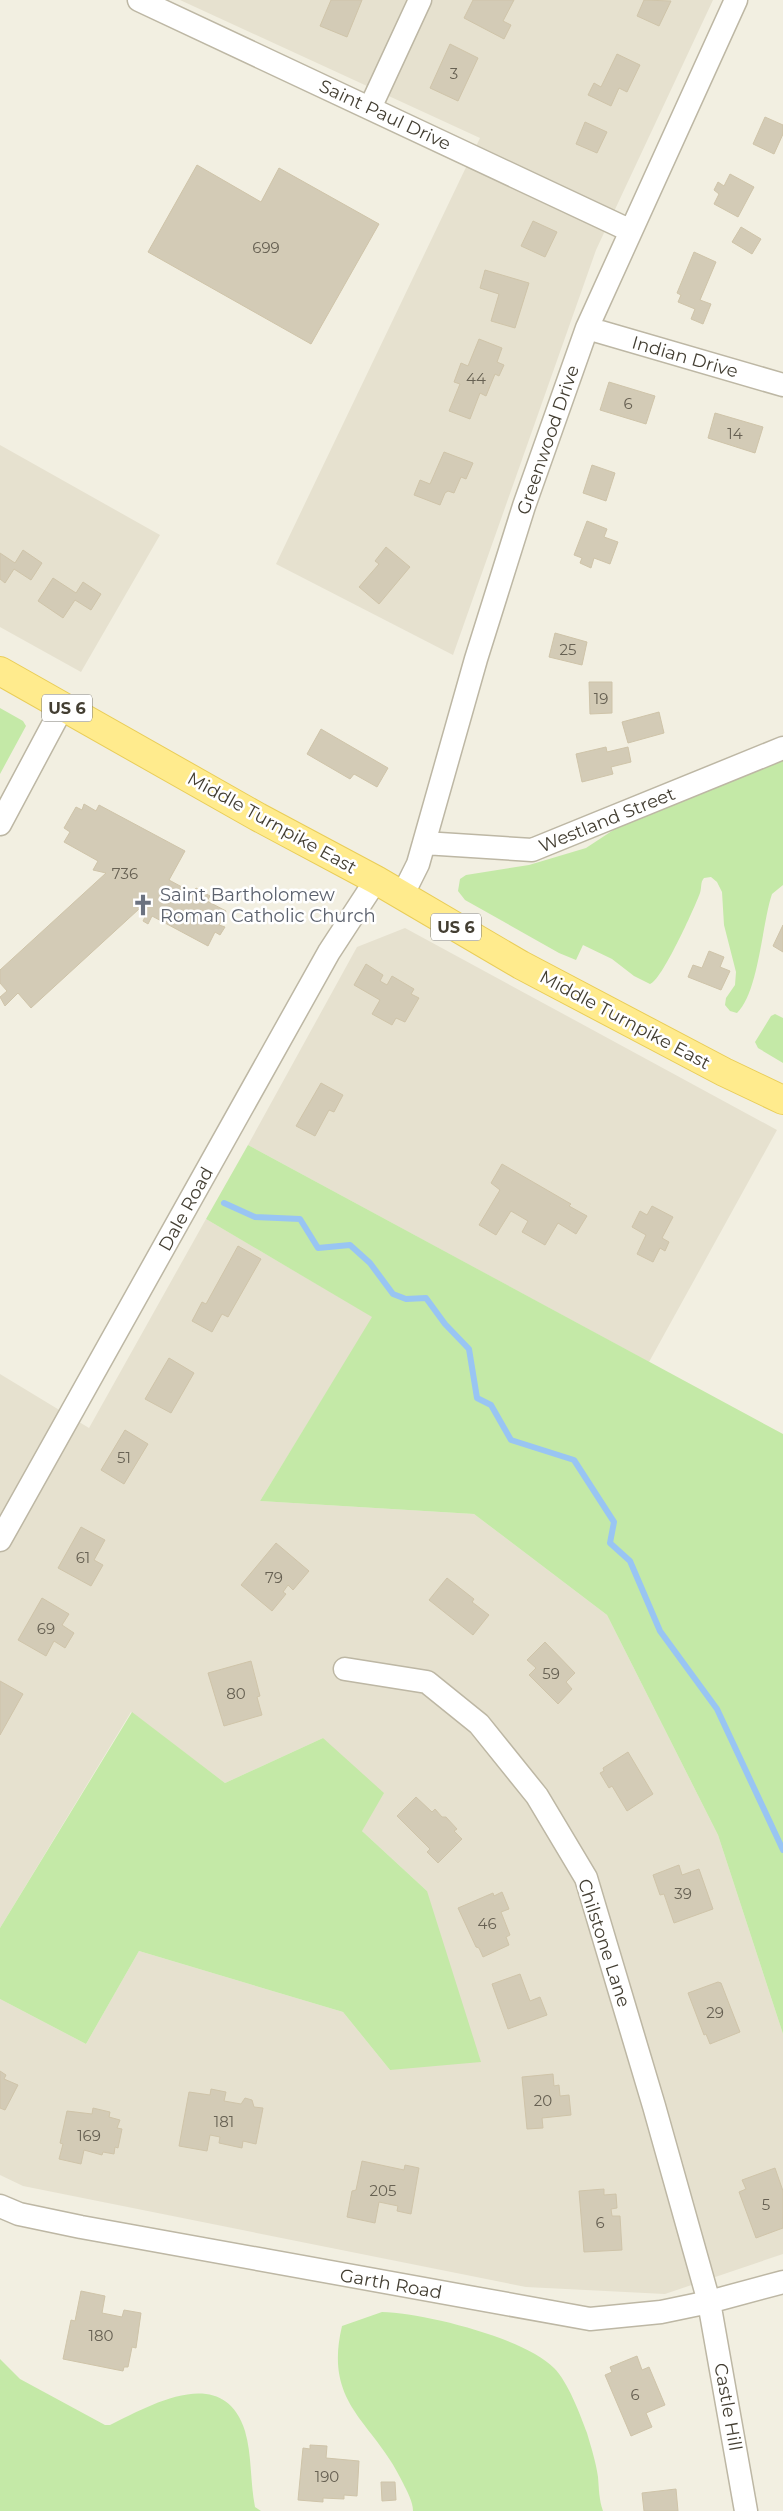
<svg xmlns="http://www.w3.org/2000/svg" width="783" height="2511" viewBox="0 0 783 2511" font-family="Montserrat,sans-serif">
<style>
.residential{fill:#e6e1cf}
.green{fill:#c4e9a7}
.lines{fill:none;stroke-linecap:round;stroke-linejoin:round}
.stream{stroke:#99c5f3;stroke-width:6}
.building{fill:#d3cbb6;stroke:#cfc4a9}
.street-casing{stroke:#bdb7a4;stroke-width:25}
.primary-casing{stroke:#e9cd58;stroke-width:30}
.street{stroke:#fff;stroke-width:22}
.primary{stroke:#ffeb8d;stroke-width:28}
.labels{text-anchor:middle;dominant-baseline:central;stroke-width:5;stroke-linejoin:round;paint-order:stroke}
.number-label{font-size:15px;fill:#676153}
.shield{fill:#fff;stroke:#7b7870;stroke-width:1}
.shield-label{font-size:16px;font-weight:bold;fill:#433e32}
.street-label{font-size:18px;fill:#433e32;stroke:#fff}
.worship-label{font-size:18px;fill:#5b616d;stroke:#fff;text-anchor:start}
</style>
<rect width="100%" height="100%" fill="#f2efe1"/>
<path class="residential" d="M180,0H713L596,250L453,655L276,564L480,138Z
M0,445L160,535L81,672L0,627Z
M405,928L777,1130L649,1362L248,1145L357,947Z
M206,1219L373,1317L260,1501L474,1514L607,1615L718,1835L783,2034V2254L665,2294L526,2287L23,2186L0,2175V1999L86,2044L139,1951L343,2012L390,2070L427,1891L362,1831L323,1738L225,1783L131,1712L0,1928V1374L89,1428Z"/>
<path class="green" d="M0,708L23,721L26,726L0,774Z
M783,760V885L772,894C762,923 759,992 737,1013L730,1011L725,1005L726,998L735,985L736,972L724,925L722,892L717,882L711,877L704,878C700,883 702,887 700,893C695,907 661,982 650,984L634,976L612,959L583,945L576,960L559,953L465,900L458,891L460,879L466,875L529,865L586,848L624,823Z
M775,1014L783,1018V1063L758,1048L755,1042L771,1016Z
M248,1145L783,1434V2034L718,1835L607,1615L474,1514L260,1501L372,1317L206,1219Z
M132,1712L225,1783L323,1738L384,1793L362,1831L427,1891L481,2062L390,2070L343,2012L139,1951L86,2044L0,1999V1928Z
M382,2312C424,2313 525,2338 554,2368C568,2382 580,2414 587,2433C591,2447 596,2462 598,2477C599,2489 599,2500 603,2511H413C413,2502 407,2491 403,2483C374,2421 323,2406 342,2326Z
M0,2359L20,2379L105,2425H110C150,2406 223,2362 245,2431C252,2455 250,2482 255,2507L261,2511H0Z"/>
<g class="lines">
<path class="stream" d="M224,1203L255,1217L300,1219L318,1248L350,1245L370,1263L393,1294L406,1299L426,1298L445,1324L469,1349L477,1398L491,1405L511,1440L574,1460L614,1522L610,1543L630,1561L660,1631L717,1709L783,1850"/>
</g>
<path class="building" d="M331,0H362L347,37L320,26Z
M473,0H514L503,21L511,25L504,39L464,18Z
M644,0L671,1L659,26L637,16Z
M450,44L478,58L458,101L430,88Z
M617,54L640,65L627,92L619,88L611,106L588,95L594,83L601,87Z
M765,117L783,125V134L774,154L753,144Z
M585,122L607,132L597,153L576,144Z
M197,165L261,202L279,168L379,224L311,344L148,252Z
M730,174L754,187L738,217L714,204L719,194L714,190L718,182L724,186Z
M533,221L557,232L545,257L521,246Z
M741,227L761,239L752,254L732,242Z
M694,252L716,262L700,300L711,304L703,324L691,319L695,309L678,302L681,295L677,293Z
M485,270L529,283L515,328L491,321L499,294L480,288Z
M479,339L502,348L497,362L504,365L499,376L495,374L486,396L480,393L470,419L449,411L460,384L454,382L461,363L468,366Z
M609,382L655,396L646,424L600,410Z
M715,413L763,427L755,453L708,438Z
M444,452L473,463L466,479L461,477L454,493L448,491L445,493L440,505L414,495L420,480L430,484Z
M592,465L615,473L606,501L583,493Z
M587,521L607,529L604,537L618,542L610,564L594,558L591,568L580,563L582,558L574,555Z
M386,547L410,567L379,604L359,587L379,564L375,561Z
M23,550L42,563L31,580L14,569L5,583L0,579V553L15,563Z
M53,578L76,593L83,582L101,594L91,610L75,600L63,618L38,601Z
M555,633L587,642L582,665L549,657Z
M589,682H612V713L590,714Z
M659,712L664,733L628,743L622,722Z
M321,729L388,768L377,787L354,774L350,779L307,754Z
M606,747L607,752L628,747L631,762L611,767L613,774L582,782L576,754Z
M84,804L96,811L99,805L185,851L169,880L193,893L196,888L210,896L207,901L226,911L219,925L225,927L220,935L215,932L208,946L152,916L148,924L143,921L147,913L139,909L31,1008L18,993L5,1006L0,997L7,991L0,983V970L106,873L93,870L98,861L64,842L70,832L64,828L76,807L82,810Z
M783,925V952L773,946Z
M709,951L724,957L720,967L730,971L721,990L688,977L693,965L702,968Z
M366,964L383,975L380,981L387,985L392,976L414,989L411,994L419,998L405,1022L396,1018L392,1025L372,1014L380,1000L354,985Z
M321,1083L343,1095L334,1112L329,1110L315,1136L296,1126Z
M502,1164L571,1204L569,1206L587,1216L576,1234L558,1223L545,1245L522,1232L528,1221L511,1211L496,1235L479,1225L500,1190L491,1183Z
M652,1206L673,1217L662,1238L669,1242L665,1251L660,1248L653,1262L637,1254L646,1235L632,1227L640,1211L647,1215Z
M238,1246L261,1259L228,1317L222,1314L212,1332L192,1321L202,1302L206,1304Z
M169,1358L194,1373L171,1413L145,1399Z
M125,1430L148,1444L124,1484L101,1470Z
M81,1527L105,1540L94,1560L103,1565L91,1586L58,1568Z
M276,1543L309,1571L293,1590L288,1585L283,1592L286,1594L272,1611L241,1585Z
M447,1578L474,1599L472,1602L489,1615L473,1635L429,1600Z
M42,1598L69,1614L62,1625L74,1633L65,1648L54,1641L46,1656L18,1640Z
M545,1642L575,1673L566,1682L572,1689L558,1704L529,1675L536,1668L527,1660Z
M251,1661L260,1696L257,1697L262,1715L224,1726L208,1673Z
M0,1681L23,1694L0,1735Z
M628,1752L653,1794L627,1811L612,1786L609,1788L600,1773L604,1771L603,1768Z
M416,1797L432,1812L435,1809L442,1817H446L457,1829L454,1831L462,1839L438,1863L427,1852L430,1849L397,1816Z
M679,1865L682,1875L699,1869L713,1909L674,1923L664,1894L660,1895L653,1875Z
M502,1892L509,1909L501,1912L510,1935L506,1937L509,1945L483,1957L479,1948L476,1947L458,1908L493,1893L494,1896Z
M520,1974L530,2001L540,1997L547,2015L508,2029L492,1984Z
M718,1982L721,1983L740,2032L710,2044L706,2034L704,2035L688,1993Z
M0,2071L6,2075L4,2079L18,2085L5,2110L0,2108Z
M553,2074L554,2086L559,2085L560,2096L569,2095L571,2115L542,2118L543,2128L527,2129L522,2077Z
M211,2089L226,2092L224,2101L241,2104L245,2098L252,2100L254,2107L263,2108L256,2144L243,2141L242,2148L219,2143L220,2137L210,2135L207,2151L179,2146L189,2092L210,2095Z
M93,2108L110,2112L109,2117L120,2120L117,2128L122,2129L118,2148L115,2147L114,2154L103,2152L102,2155L84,2150L81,2164L59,2159L63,2144L60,2143L67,2111L92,2114Z
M362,2161L404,2170L405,2165L419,2168L411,2214L397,2211L398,2206L379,2202L375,2223L347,2217L352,2191L356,2190Z
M775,2168L783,2191V2228L756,2238L739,2192L746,2189L742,2180Z
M604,2189V2195L616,2194L617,2208L611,2209L612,2216H620L622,2250L584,2252L579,2191Z
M81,2291L105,2296L102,2313L122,2317L124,2310L141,2313L136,2348L132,2347L128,2367H124L123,2371L63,2359L71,2320L75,2321Z
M637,2356L642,2370L649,2367L665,2405L646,2413L652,2427L631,2436L605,2375L612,2372L610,2367Z
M310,2445L327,2446L326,2458L359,2461L357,2496L344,2495V2499L323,2498V2502L298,2500L303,2448L310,2449Z
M381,2482H395L396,2500L382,2501Z
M676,2489L678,2511H644L642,2493Z"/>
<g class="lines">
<g class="street-casing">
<path id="street" d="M139,0L631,231
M370,108L420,0
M587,328L783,385
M0,824L63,706
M424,843L532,850L783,748
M402,896L418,864L476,659L524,506L587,328L736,0
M0,1540L329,952L376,880
M345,1669L427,1682L479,1724L537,1796L586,1878L654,2106L709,2302L746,2511
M0,2206L19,2214L81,2227L590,2319L661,2312L709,2302L783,2282"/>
</g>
<g class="primary-casing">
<path id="primary" d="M0,671L258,817L376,880L521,965L724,1072L783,1100"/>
</g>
<use href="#street" class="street"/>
<use href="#primary" class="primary"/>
</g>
<defs>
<g id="church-bare" transform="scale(1.725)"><path d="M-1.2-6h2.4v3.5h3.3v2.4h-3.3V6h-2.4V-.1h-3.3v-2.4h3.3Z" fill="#6b7280" stroke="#fff" stroke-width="2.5" paint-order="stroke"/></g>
</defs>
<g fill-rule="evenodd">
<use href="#church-bare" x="143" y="905"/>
</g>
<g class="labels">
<g class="number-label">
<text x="454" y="73">3</text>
<text x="266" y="247">699</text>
<text x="476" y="378">44</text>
<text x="628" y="403">6</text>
<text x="735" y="433">14</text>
<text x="568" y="649">25</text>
<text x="601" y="698">19</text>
<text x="125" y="873">736</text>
<text x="124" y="1457">51</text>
<text x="83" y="1557">61</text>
<text x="274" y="1577">79</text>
<text x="46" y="1628">69</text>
<text x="551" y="1673">59</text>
<text x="236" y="1693">80</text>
<text x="683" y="1893">39</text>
<text x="487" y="1923">46</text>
<text x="715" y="2012">29</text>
<text x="543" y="2100">20</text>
<text x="224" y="2121">181</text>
<text x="89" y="2135">169</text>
<text x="383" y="2190">205</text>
<text x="766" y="2204">5</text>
<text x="600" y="2222">6</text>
<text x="101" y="2335">180</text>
<text x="635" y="2394">6</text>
<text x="327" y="2476">190</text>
</g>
<g class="shield">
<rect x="42" y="694.5" width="50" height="27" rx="4"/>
<rect x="431" y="913.5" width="50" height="27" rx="4"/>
</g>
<g class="shield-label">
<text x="67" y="708">US 6</text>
<text x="456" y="927">US 6</text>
</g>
<g class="street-label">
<text transform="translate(385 115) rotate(25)">Saint Paul Drive</text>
<text transform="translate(685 357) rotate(16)">Indian Drive</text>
<text transform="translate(548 440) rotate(-71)">Greenwood Drive</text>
<text transform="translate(607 820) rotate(-22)">Westland Street</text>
<text transform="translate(272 823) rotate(29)">Middle Turnpike East</text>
<text transform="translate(625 1020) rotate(28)">Middle Turnpike East</text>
<text transform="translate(186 1209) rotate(-61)">Dale Road</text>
<text transform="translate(604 1943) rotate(72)">Chilstone Lane</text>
<text transform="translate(391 2284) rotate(10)">Garth Road</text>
<text transform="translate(728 2407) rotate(80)">Castle Hill</text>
</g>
<g class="worship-label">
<text x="160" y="895">Saint Bartholomew<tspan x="160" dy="21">Roman Catholic Church</tspan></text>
</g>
</g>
</svg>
